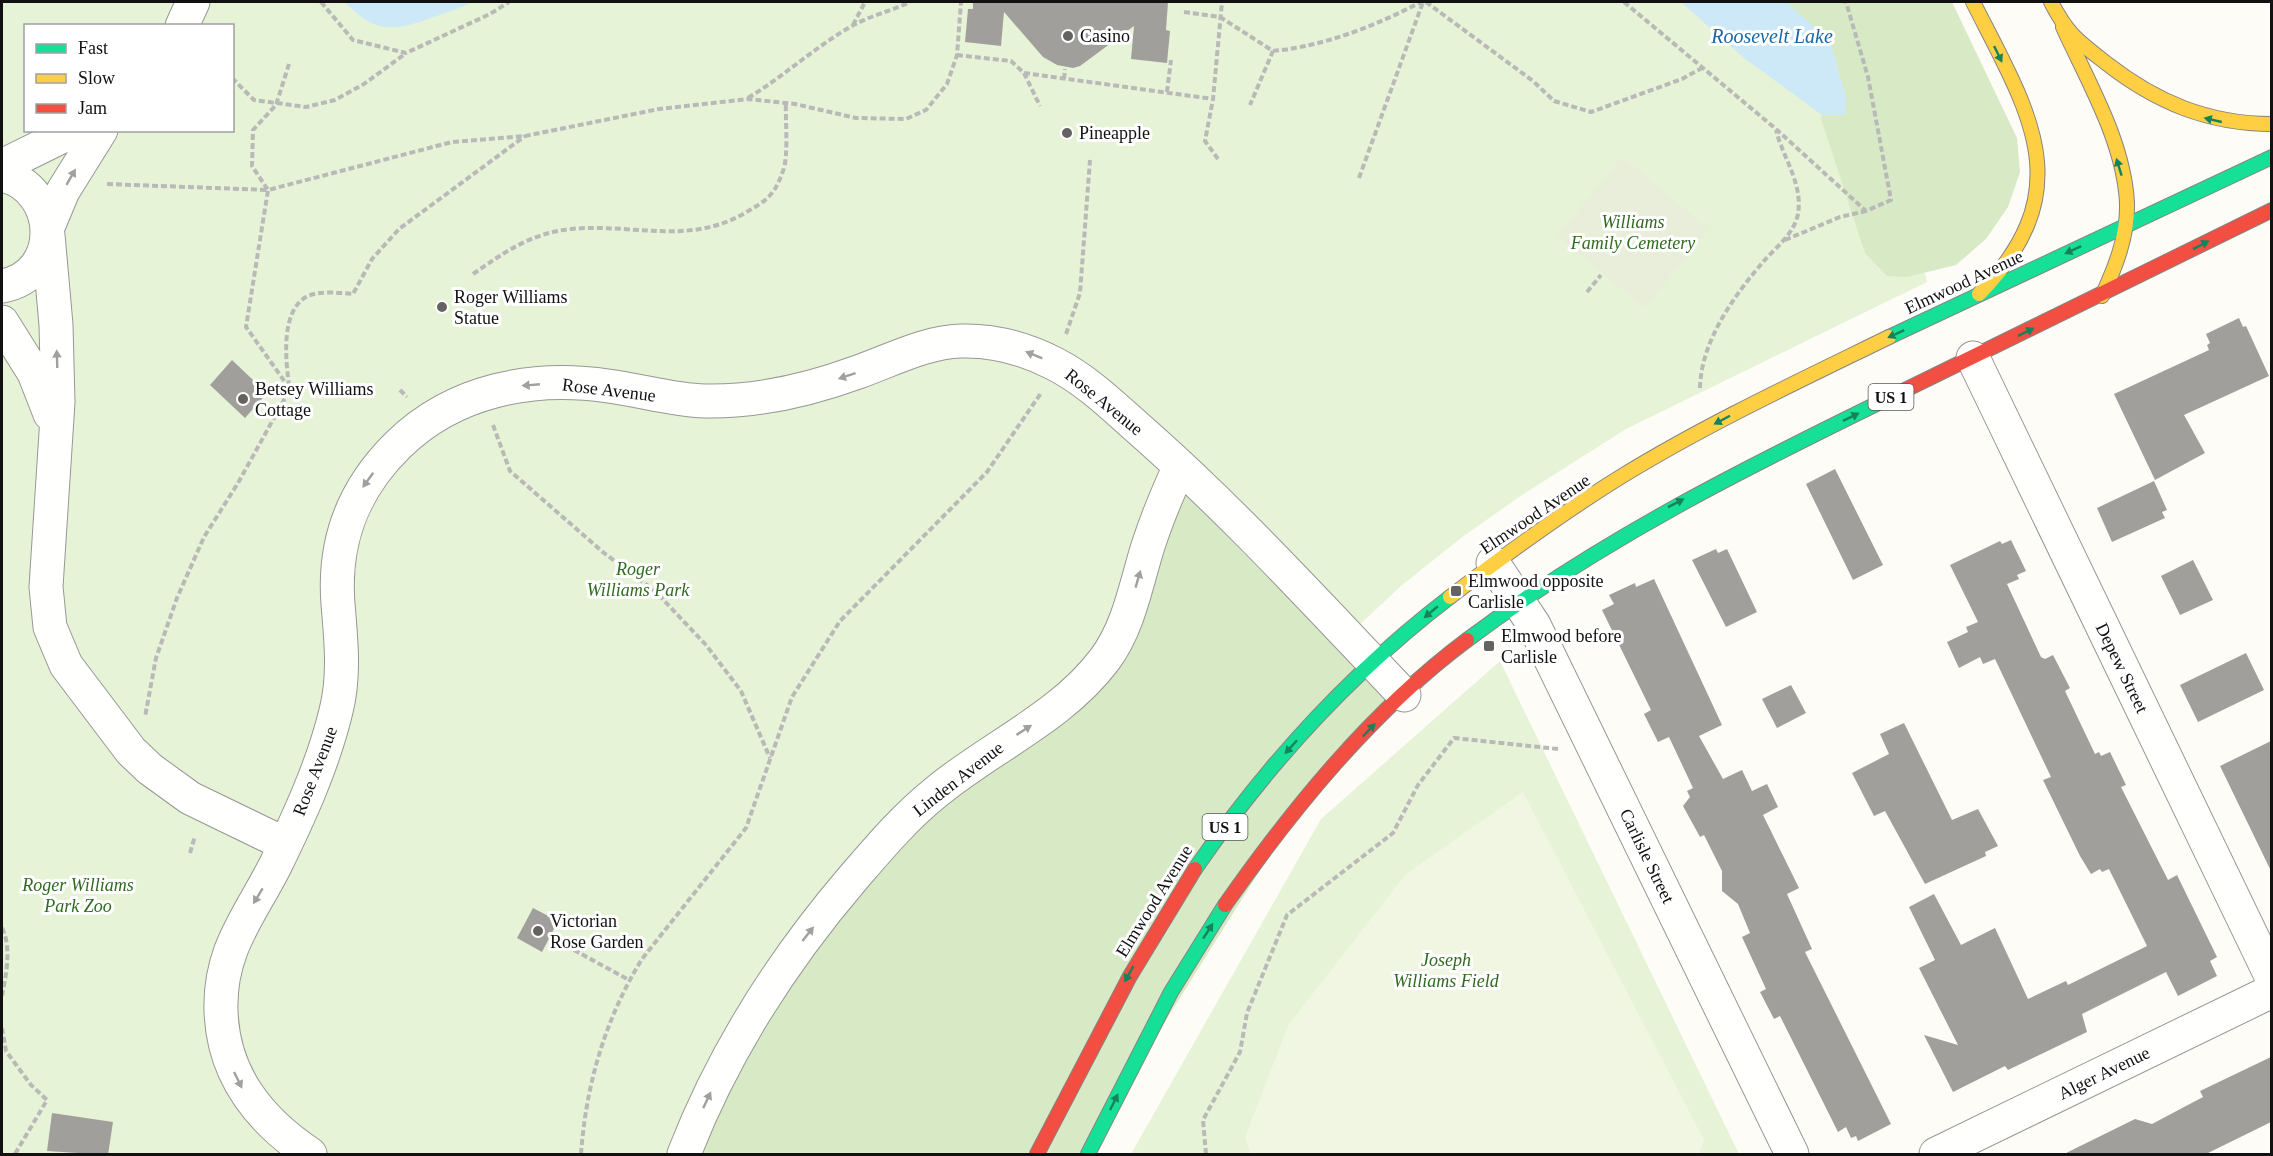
<svg xmlns="http://www.w3.org/2000/svg" width="2273" height="1156" viewBox="0 0 2273 1156" font-family="Georgia,serif">
<style>
.green{fill:#e7f3d7;fill-rule:evenodd}
.forest{fill:#d8eac5}
.cemetery{fill:#e9eedb}
.pitch{fill:#f0f6e1}
.water{fill:#cde8f7}
.building{fill:#a19f9c}
.lines{fill:none;stroke-linecap:round;stroke-linejoin:round}
.street-casing{stroke:#979795;stroke-width:35}
.fast-casing{stroke:#858482;stroke-width:16}
.slow-casing{stroke:#858482;stroke-width:16}
.jam-casing{stroke:#858482;stroke-width:16}
.path{stroke:#b9b9b8;stroke-width:4;stroke-dasharray:6 3;stroke-linecap:butt}
.street{stroke:#fffffe;stroke-width:33}
.fast{stroke:#16e098;stroke-width:14}
.slow{stroke:#ffcf43;stroke-width:14}
.jam{stroke:#f24e42;stroke-width:14}
.oneway{fill:#14835b}
.oneway2{fill:#a0a09f}
.poi-dot{fill:#646362;stroke:#fff;stroke-width:2}
.labels{text-anchor:middle;dominant-baseline:central;stroke-width:6;stroke-linejoin:round;paint-order:stroke}
.shield{fill:#fff;stroke:#585858;stroke-width:1.5}
.shield-label{font-size:16px;font-weight:bold;fill:#111}
.poi-label{font-size:18px;fill:#111;stroke:#fff;text-anchor:start}
.park-label{font-size:18px;font-style:italic;fill:#2f6b1f;stroke:#fff}
.street-label{font-size:18px;fill:#111;stroke:#fff}
.water-label{font-size:20px;font-style:italic;fill:#1768a6;stroke:#fff}
</style>
<rect width="100%" height="100%" fill="#fdfcf7"/>
<path class="green" d="M2,2H1856L1927,282L1626,429L1519,497L1461,538L1401,586L1341,642L996,1154H2ZM26,26H232V130H26Z
M1500,661L1739,1154H1131L1321,819Z"/>
<path class="forest" d="M1786,2H1952L2017,138L2020,172L2008,207L1986,239L1956,265L1907,277L1887,276L1865,253L1821,119L1822,115H1844L1846,97L1830,42Z
M1174,461L1403,686L1318,778L1082,1154H684L805,928L1089,670Z"/>
<path class="cemetery" d="M1622,157L1710,229L1645,308L1557,236Z"/>
<path class="pitch" d="M1523,792L1704,1140L1699,1154H1251L1245,1137L1289,1024L1406,874Z"/>
<path class="water" d="M345,2H473C461,8 447,12 434,17C394,31 376,35 345,2Z
M1681,2H1786L1830,41L1846,97L1845,115H1822L1744,58Z"/>
<path class="building" d="M973,2H1168L1166,30L1170,31L1167,63L1131,59L1134,26L1080,66L1073,68L1057,65L1043,57L1004,12L1001,46L965,42L968,9H973Z
M2239,318L2243,327L2246,326L2269,376L2184,415L2205,453L2155,480L2114,394L2209,350L2207,345L2210,343L2206,334Z
M232,360L267,393L245,418L210,385Z
M1835,469L1883,565L1853,580L1806,484Z
M2154,481L2167,510L2162,512L2165,518L2112,542L2097,508Z
M2011,540L2026,571L2017,575L2019,579L2007,584L2041,657L2045,659L2053,655L2070,688L2065,691L2095,754L2099,752L2101,756L2110,752L2126,785L2121,787L2168,880L2177,875L2217,957L2210,961L2217,976L2178,996L2166,972L2082,1014L2087,1032L2008,1070L2005,1066L1953,1092L1924,1035L1958,1045L1919,968L1935,960L1909,907L1934,894L1961,945L1995,928L2028,999L2066,981L2068,985L2147,946L2109,869L2102,872L2100,869L2091,874L2080,856L2043,780L2051,777L1995,659L1983,664L1980,657L1959,668L1947,642L1968,632L1966,627L1978,622L1950,565L2000,541L2002,544Z
M1716,549L1718,553L1727,549L1757,612L1726,627L1692,560Z
M2193,560L2213,600L2180,615L2161,576Z
M1654,579L1722,725L1699,736L1723,779L1742,770L1752,791L1767,784L1778,807L1763,815L1799,888L1787,894L1812,949L1805,952L1891,1124L1858,1141L1856,1136L1851,1138L1846,1127L1838,1132L1780,1016L1774,1019L1760,992L1766,989L1742,937L1750,933L1738,904L1722,891V871L1704,835L1700,837L1683,806L1690,797L1687,791L1693,788L1669,737L1658,742L1644,714L1651,710L1602,610L1614,604L1609,595L1635,583L1636,587Z
M2246,653L2264,690L2198,722L2180,685Z
M1791,685L1806,713L1777,728L1762,699Z
M1904,723L1952,820L1978,809L1998,846L1985,852L1986,856L1925,884L1885,811L1874,816L1852,773L1889,754L1880,734Z
M2271,741V871L2220,766Z
M533,908L558,921L542,952L517,938Z
M2271,1057V1122L2204,1155H2062L2135,1119L2152,1124L2203,1097L2200,1091Z
M52,1113L113,1122L108,1155L47,1151Z"/>
<g class="lines">
<g class="street-casing">
<path id="street" d="M182,26L193,2
M2,166L75,130
M2,175C60,188 64,275 2,286
M48,227L63,191L101,130
M48,235L56,325L58,402L46,587L50,627L66,665L131,751L150,769L190,798L285,844
M2,322L34,373L50,414
M1973,358L2272,978
M1493,563L1534,625L1792,1154
M310,1154C259,1120 223,1075 221,1011C219,950 249,917 275,866C299,817 323,765 336,711C345,676 341,640 338,604C333,541 353,489 398,445C454,390 532,375 608,386C640,390 672,400 705,401C757,402 809,390 858,372C892,360 925,342 961,341C994,340 1026,349 1055,364C1090,382 1118,411 1148,437C1238,517 1320,607 1404,695
M684,1154C724,1051 782,961 853,878C879,848 904,818 935,793C990,747 1061,718 1105,659C1129,627 1136,584 1148,546C1157,518 1168,492 1180,466
M1936,1154L2272,991"/>
</g>
<g class="fast-casing">
<path id="fast" d="M1889,337L2272,157
M1467,640C1604,538 1747,467 1899,393
M1195,869C1265,767 1352,672 1450,597
M1088,1154L1171,992L1225,905"/>
</g>
<g class="slow-casing">
<path id="slow" d="M1973,2C2029,113 2082,189 1979,294
M2051,2C2068,35 2078,41 2106,63C2156,102 2208,124 2272,124
M2063,27C2088,82 2124,142 2127,203C2128,236 2115,268 2102,296
M1450,597C1506,554 1562,513 1622,476C1707,424 1799,381 1889,337"/>
</g>
<g class="jam-casing">
<path id="jam" d="M1899,393L2272,210
M1225,905C1293,808 1372,711 1467,640
M1037,1154L1130,976L1195,869"/>
</g>
<path class="path" d="M321,2L353,40L406,53L490,14L509,2
M1426,2L1533,81L1554,101L1591,112L1682,79L1702,68
M1624,2L1776,129L1866,211L1891,200L1868,77L1846,2
M1184,12L1220,17L1273,51L1250,105
M853,25L865,2
M1273,51C1325,46 1375,26 1421,2
M957,55L1011,61L1024,73L1040,106
M289,64L276,105L253,130L252,166L268,190L452,142L525,136L659,109L748,99L795,104L856,118L906,119L926,110L947,84L957,55L961,2
M1024,73L1213,99
M232,78L254,100L306,107L335,100L364,84L405,54
M1064,79L1065,69
M1167,92L1171,60
M748,98C784,76 814,48 850,27C869,16 891,11 910,2
M1218,159L1205,141L1213,99L1222,2
M1359,178L1423,2
M107,184L268,190L246,327L290,389L238,483L204,537L177,598L156,658L145,717
M1785,240L1840,217L1866,211
M473,274C505,252 531,233 571,229C633,223 688,246 745,213C767,200 774,196 783,171C789,155 785,120 786,102
M1587,292L1601,275
M1066,334L1080,293L1090,160
M289,386C286,362 280,312 306,297C319,290 339,293 353,294L372,259L399,229L525,136
M1700,388C1701,341 1734,296 1763,262C1776,247 1794,234 1798,214C1803,183 1783,158 1776,130
M400,390L407,397
M493,425L510,471L604,553L655,591L706,645L741,691L770,758
M190,853L195,836
M2,928C12,948 6,975 2,996
M574,950L629,980
M2,1028L6,1051L31,1085L47,1100L15,1154
M581,1154C586,1085 605,1019 642,959L746,828L792,697L840,621L987,472L1041,393
M1206,1154L1203,1120L1240,1052L1247,1013L1287,915L1393,833L1418,785L1454,738L1558,749"/>
<use href="#street" class="street"/>
<use href="#fast" class="fast"/>
<use href="#slow" class="slow"/>
<use href="#jam" class="jam"/>
</g>
<defs><path id="oneway-solid" d="M-6-.8H1V-3.2L6.5 0L1 3.2V.8H-6Z" transform="scale(1.5)"/></defs>
<g class="oneway">
<use href="#oneway-solid" transform="translate(1998 54) rotate(64)"/>
<use href="#oneway-solid" transform="translate(2213 120) rotate(-167)"/>
<use href="#oneway-solid" transform="translate(2119 167) rotate(-107)"/>
<use href="#oneway-solid" transform="translate(2201 245) rotate(-27)"/>
<use href="#oneway-solid" transform="translate(2073 250) rotate(155)"/>
<use href="#oneway-solid" transform="translate(2026 332) rotate(-26)"/>
<use href="#oneway-solid" transform="translate(1896 334) rotate(155)"/>
<use href="#oneway-solid" transform="translate(1851 417) rotate(-26)"/>
<use href="#oneway-solid" transform="translate(1722 420) rotate(152)"/>
<use href="#oneway-solid" transform="translate(1676 503) rotate(-27)"/>
<use href="#oneway-solid" transform="translate(1431 612) rotate(140)"/>
<use href="#oneway-solid" transform="translate(1369 730) rotate(-46)"/>
<use href="#oneway-solid" transform="translate(1291 747) rotate(132)"/>
<use href="#oneway-solid" transform="translate(1208 931) rotate(-57)"/>
<use href="#oneway-solid" transform="translate(1129 974) rotate(119)"/>
<use href="#oneway-solid" transform="translate(1114 1102) rotate(-64)"/>
</g>
<g class="oneway2">
<use href="#oneway-solid" transform="translate(71 177) rotate(-60)"/>
<use href="#oneway-solid" transform="translate(1034 355) rotate(-158)"/>
<use href="#oneway-solid" transform="translate(57 359) rotate(-92)"/>
<use href="#oneway-solid" transform="translate(847 376) rotate(162)"/>
<use href="#oneway-solid" transform="translate(531 385) rotate(175)"/>
<use href="#oneway-solid" transform="translate(368 480) rotate(126)"/>
<use href="#oneway-solid" transform="translate(1138 579) rotate(-74)"/>
<use href="#oneway-solid" transform="translate(1024 730) rotate(-33)"/>
<use href="#oneway-solid" transform="translate(258 896) rotate(121)"/>
<use href="#oneway-solid" transform="translate(808 934) rotate(-52)"/>
<use href="#oneway-solid" transform="translate(238 1080) rotate(64)"/>
<use href="#oneway-solid" transform="translate(707 1100) rotate(-65)"/>
</g>
<g class="poi-dot">
<circle cx="1068" cy="36" r="6"/>
<circle cx="1067" cy="133" r="6"/>
<circle cx="442" cy="307" r="6"/>
<circle cx="243" cy="399" r="6"/>
<rect x="1450" y="585" width="12" height="12" rx="3"/>
<rect x="1483" y="640" width="12" height="12" rx="3"/>
<circle cx="538" cy="931" r="6"/>
</g>
<g class="labels">
<g class="shield">
<rect x="1868.5" y="384" width="45" height="26" rx="4.5"/>
<rect x="1202.5" y="814" width="45" height="26" rx="4.5"/>
</g>
<g class="shield-label">
<text x="1891" y="397">US 1</text>
<text x="1225" y="827">US 1</text>
</g>
<g class="poi-label">
<text x="1080" y="36">Casino</text>
<text x="1079" y="133">Pineapple</text>
<text x="454" y="297">Roger Williams<tspan x="454" dy="21">Statue</tspan></text>
<text x="255" y="389">Betsey Williams<tspan x="255" dy="21">Cottage</tspan></text>
<text x="1468" y="581">Elmwood opposite<tspan x="1468" dy="21">Carlisle</tspan></text>
<text x="1501" y="636">Elmwood before<tspan x="1501" dy="21">Carlisle</tspan></text>
<text x="550" y="921">Victorian<tspan x="550" dy="21">Rose Garden</tspan></text>
</g>
<g class="park-label">
<text x="1633" y="222">Williams<tspan x="1633" dy="21">Family Cemetery</tspan></text>
<text x="638" y="569">Roger<tspan x="638" dy="21">Williams Park</tspan></text>
<text x="78" y="885">Roger Williams<tspan x="78" dy="21">Park Zoo</tspan></text>
<text x="1446" y="960">Joseph<tspan x="1446" dy="21">Williams Field</tspan></text>
</g>
<g class="street-label">
<text transform="translate(1964 282) rotate(-25)">Elmwood Avenue</text>
<text transform="translate(609 390) rotate(7)">Rose Avenue</text>
<text transform="translate(1104 402) rotate(39)">Rose Avenue</text>
<text transform="translate(1535 514) rotate(-34)">Elmwood Avenue</text>
<text transform="translate(2122 668) rotate(64)">Depew Street</text>
<text transform="translate(315 771) rotate(-69)">Rose Avenue</text>
<text transform="translate(958 779) rotate(-38)">Linden Avenue</text>
<text transform="translate(1647 856) rotate(64)">Carlisle Street</text>
<text transform="translate(1154 901) rotate(-58)">Elmwood Avenue</text>
<text transform="translate(2104 1073) rotate(-26)">Alger Avenue</text>
</g>
<g class="water-label">
<text x="1772" y="36">Roosevelt Lake</text>
</g>
</g>
<rect width="2273" height="1156" fill="none" stroke="#111111" stroke-width="6"/>
<rect x="24" y="24" width="210" height="108" fill="#ffffff" stroke="#a0a0a0" stroke-width="1.5"/>
<rect x="36" y="44" width="30" height="9" fill="#16e098" stroke="#a0a0a0" stroke-width="1.5"/>
<text x="78" y="54" font-size="18" fill="#111111">Fast</text>
<rect x="36" y="74" width="30" height="9" fill="#ffcf43" stroke="#a0a0a0" stroke-width="1.5"/>
<text x="78" y="84" font-size="18" fill="#111111">Slow</text>
<rect x="36" y="104" width="30" height="9" fill="#f24e42" stroke="#a0a0a0" stroke-width="1.5"/>
<text x="78" y="114" font-size="18" fill="#111111">Jam</text>
</svg>
